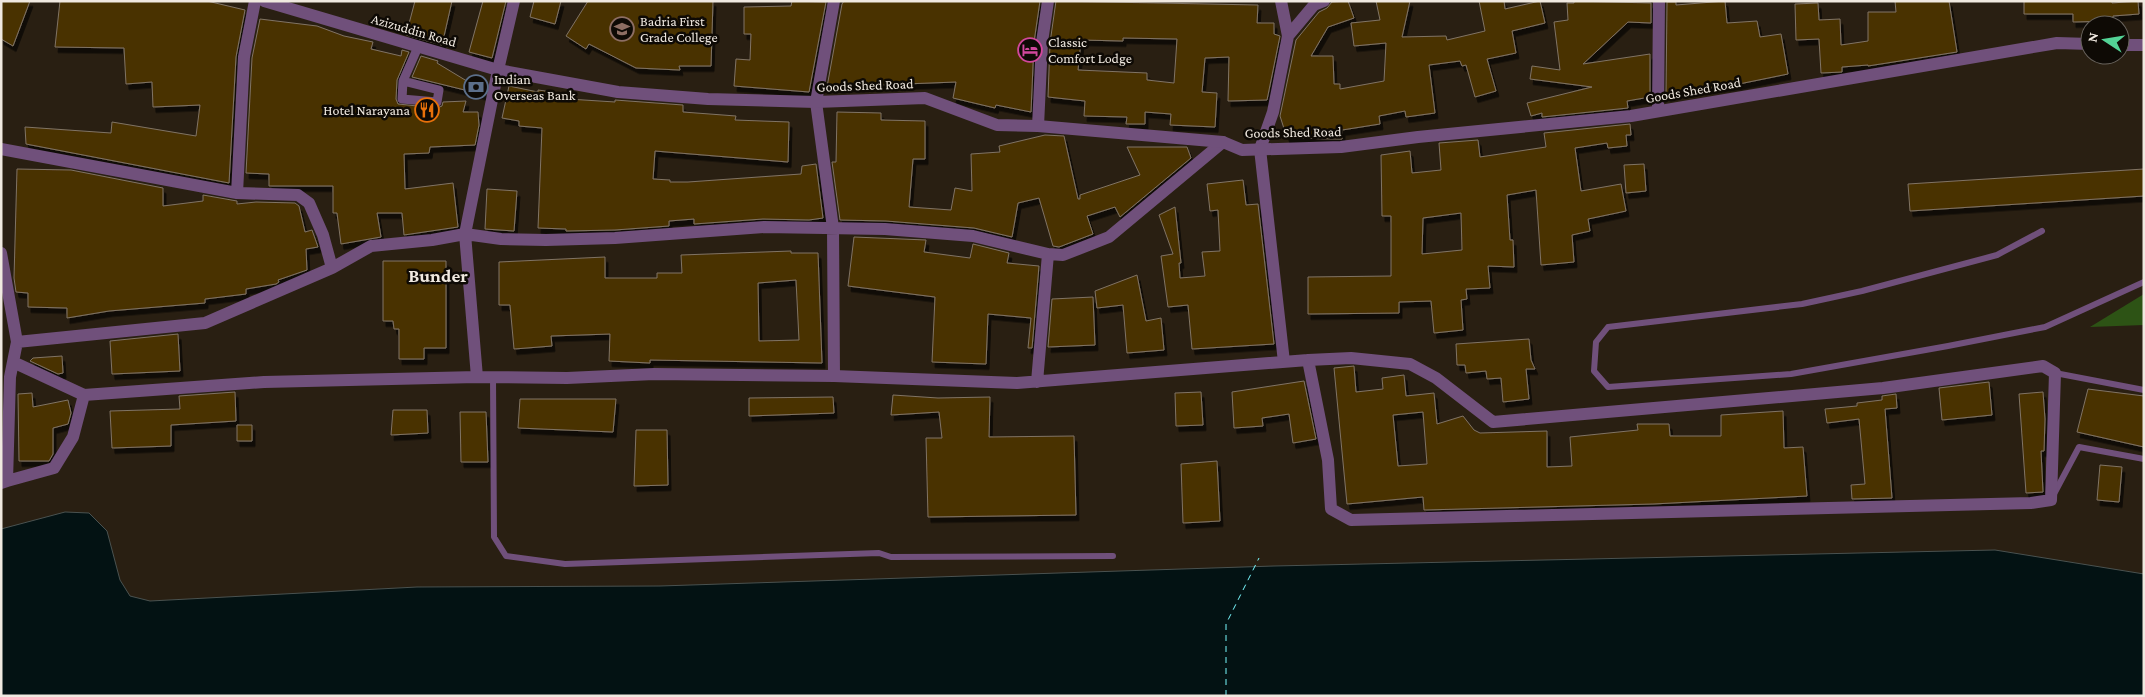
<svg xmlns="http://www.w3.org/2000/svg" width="2145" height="697" viewBox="0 0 2145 697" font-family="'Crimson Pro',serif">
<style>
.green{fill:#2d5315}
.water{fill:#031213;stroke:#4a5250}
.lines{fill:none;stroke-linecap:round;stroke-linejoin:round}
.ferry{stroke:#79f9ff;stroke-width:1;stroke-dasharray:6 5;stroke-linecap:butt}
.building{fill:#4a3004;stroke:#807464;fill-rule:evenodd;filter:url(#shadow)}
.service{stroke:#70507b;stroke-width:6}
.pedestrian{stroke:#70507b;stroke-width:9}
.minor{stroke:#70507b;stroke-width:12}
.tertiary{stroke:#70507b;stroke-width:12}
.labels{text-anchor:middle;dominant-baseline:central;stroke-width:5;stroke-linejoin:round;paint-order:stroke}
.poi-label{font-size:14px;fill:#f0e9e0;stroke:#0e0a05;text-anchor:start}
.street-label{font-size:14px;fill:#f0e9e0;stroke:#0e0a05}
.district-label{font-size:19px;font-weight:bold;fill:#f0e9e0;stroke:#0e0a05}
</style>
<defs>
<filter id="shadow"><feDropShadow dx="3" dy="5.5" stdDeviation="0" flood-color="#0009"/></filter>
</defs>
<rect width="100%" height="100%" fill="#291f12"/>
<path class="green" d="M2144,294V325L2090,327Z"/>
<path class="water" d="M65,512L89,513L107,531L120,580L130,596L150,601L417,587L660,586L1274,566L1995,550L2144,574V696H1V529Z"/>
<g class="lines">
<path class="ferry" d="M1226,696V624L1259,558"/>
</g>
<path class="building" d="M1,1H30L13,46L1,39Z
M60,1H207L245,10L236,57L229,183L26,144L25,127L111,133L112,122L196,136L200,105L153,107L152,82L126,84L124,48L55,47Z
M415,1H452L442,45L406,35Z
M483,1H506L492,58L469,52Z
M534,1H561L555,24L530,17Z
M588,1H713L711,66H679L680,70L636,68L589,44L586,49L566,36Z
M792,1L826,2L809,92L734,86L736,59L750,60L751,34H744V7L791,6Z
M844,1H1040L1034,42L1031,112L996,105L995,108L953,98L956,82L827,87L842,4Z
M1056,1L1258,5L1257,23H1274V34L1280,36L1267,100L1228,101L1229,57L1205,58L1202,92L1217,93L1215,127L1170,125L1171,114L1145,112V124H1126L1127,117L1084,116L1085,101L1048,97L1050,43ZM1123,38L1177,39L1174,83L1147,80V73L1078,70L1081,40L1123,41Z
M1348,1L1354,18L1328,27L1311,56H1333L1334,84H1340V89L1384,81L1386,43L1354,46L1351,23L1380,20L1376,1H1410L1402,37L1446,36L1447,40L1485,31L1479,1H1504L1505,9L1540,1L1545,23L1512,31L1516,53L1487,59L1496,91L1475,97L1466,65L1462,66L1460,61L1429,65L1435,113L1406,117L1405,111L1379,116L1380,124L1342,130V139L1287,138L1280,116L1296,40L1319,12L1327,8L1332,2Z
M1574,1L1651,3V23L1628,22L1583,64L1650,54V97L1627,101L1628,108L1542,117V113L1531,116L1527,103L1592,87L1530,79L1532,66L1560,70L1554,22L1568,20L1567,3H1574Z
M1725,1L1727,23L1757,21L1760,37L1781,34L1788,74L1739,84L1666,94L1667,2H1676V5Z
M1895,1H1949L1957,52L1868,66V65L1842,67V72L1821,73L1819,39L1796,40L1795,4L1818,3L1819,20L1840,19L1841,45L1868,41V12H1896Z
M2024,1H2112V3L2138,1L2139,14L2113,16V21L2073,22V14H2024Z
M260,19L317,26L344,36L373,42L371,49L401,56L402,50L409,52L397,80L396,99L398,104L437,108L442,106L443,102L466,101L463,112H478L479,125L475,145L430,147L429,153L404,154L405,189L453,183L458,227L404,235L402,213H377L381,237L341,244L337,213H333V186H269V174L246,173L252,58Z
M421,56L438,61L437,63L485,92V95L412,77Z
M509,86L538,92V90L553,92V98L615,102V100L683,105V112L736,116L735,120L789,122L788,162L655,151L653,179L670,180V182H688L801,174L802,166L816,164L823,218L809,220L763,219L694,224V219L669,221V226L615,230L566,231V229L538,228L542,128L519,126V121L502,118Z
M837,112L881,113V120L925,121V159H913L909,207L951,210L955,188L972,191L971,154L1000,152L999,146L1045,135L1064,136L1078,199H1080V195L1140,175L1127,147H1187L1191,158L1120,217L1115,207L1087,216L1093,234L1059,247L1053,246L1039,198L1018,203L1012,237L974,228L886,221L840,220L832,162H836Z
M1630,124L1631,135H1626L1627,146L1608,148L1607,143L1575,148L1581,191L1621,184L1626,211L1588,219L1590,231L1572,235L1574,262L1541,265L1536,190L1507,195L1510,240H1513L1514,267L1488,266L1490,288L1466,289L1467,299L1461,300L1463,330L1434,333L1431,301L1399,302V313L1308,314V277L1391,276V216H1382L1381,155L1410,151L1412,173L1441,170L1439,143L1478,140L1480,157L1546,147L1544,133ZM1461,213L1462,250L1422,254L1423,218Z
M1644,164L1646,191L1626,193L1624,165Z
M17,169L71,170L163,188V206L203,201V195L237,201V204L256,202L295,203L299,206L305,232L312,230L318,247L306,249L307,270L278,280L279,282L276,284L246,289V294L205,299V303L109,311L67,318V308L28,307V293L16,292L14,278Z
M2144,169V196L1910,211L1908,184Z
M1243,180L1246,205L1258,204L1274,344L1192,349L1188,305L1168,307L1161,256L1173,254L1159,215L1175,207L1181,263H1179L1180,278L1205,276L1202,252L1220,251L1218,210L1210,211L1207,184Z
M487,189L517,191L514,231L485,229Z
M854,237L926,240L924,252L970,258L973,244L1009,253L1007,263L1039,266L1032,348H1028L1031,318L988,314L986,364L932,362L935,297L848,286Z
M791,251V253H818L822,363L650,360V363L609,361L610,334L551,336L552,346L514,349L510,305H499V262L605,257V278H657V273H682L681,255ZM796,280L799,340L759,341L758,283Z
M383,261H446V348H424V359H399V329H394L393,321H383Z
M1137,275L1146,321L1161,318L1164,350L1127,353L1123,305L1097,308L1095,291Z
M1093,297L1095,345L1048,347L1052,299Z
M178,334L180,371L112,374L110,341Z
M1529,339L1531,360L1535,369H1526L1529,399L1503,402L1501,378L1487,379L1486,371L1466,373L1465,365H1457L1456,344Z
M62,356L63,373L58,374L30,361L33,358Z
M1354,366L1356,392L1383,389L1382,378L1404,375L1406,396L1434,393L1437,424L1463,416L1474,430L1480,433L1547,431V467L1572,466L1570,437L1638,430L1637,424H1669L1670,436H1721V415L1783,411L1784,448L1803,447L1807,496L1653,504L1424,510L1423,497L1347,504L1334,368ZM1423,412L1427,464L1398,466L1393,415Z
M1304,381L1316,439L1293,443L1289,414L1262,418L1263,426L1234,428L1232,392Z
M1989,382L1992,415L1942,420L1939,388Z
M2088,389L2144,396V447L2077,432Z
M235,392L236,421L171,425V446L112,448L110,411L180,409L179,396Z
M1201,392L1203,425L1176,426L1175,393Z
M2043,392L2045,419L2044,451H2041L2043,492L2026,493L2019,394Z
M32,393L33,407L68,400L71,413L68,424L53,428V454L49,461H19L18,394Z
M1896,394L1897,408L1885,409L1892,498L1852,499L1851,485L1865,484L1859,419L1827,423L1825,409L1857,406V403L1882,400V396Z
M893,395L938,398L990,397L989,437L1074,436L1076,515L928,517L926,438H942L939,412L891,415Z
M833,397L834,413L749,416V398Z
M520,399H616L613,432L518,428Z
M393,410H427L428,433L391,435Z
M460,412H486L488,462H461Z
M237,425H252V441H237Z
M636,430H667L668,485L634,486Z
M1217,461L1220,521L1183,523L1181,464Z
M2100,465L2122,467L2119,502L2097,500Z"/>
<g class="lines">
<path class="service" d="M2042,231L1997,255L1862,291L1802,304L1608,327L1596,342L1594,371L1608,387L1791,374L1948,346L2045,327L2144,282
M2055,373L2144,390
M493,377L494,537L506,556L565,564L879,553L891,557L1113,556
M2054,494L2079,447L2144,459"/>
<path class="pedestrian" d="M403,81L439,90L437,102L402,99L403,81L418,47"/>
<path class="minor" d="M1281,1L1288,36
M1658,111L1659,1
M1038,126L1042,42L1048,1
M1,149L237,193L298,195L309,203L323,235L332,268L371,246L432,240L465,234L501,239L546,240L615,238L764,227L885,229L973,236L1048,254L1063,255L1109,237L1223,142
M237,193L244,57L255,1
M1,253L17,342L10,377L7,481L1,483
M17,342L205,323L332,268
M13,362L84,395
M1284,362L1260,149L1273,112L1288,36L1314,5L1324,1
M834,376L833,228L816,102L834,1
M477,377L465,234L498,70L514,1
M1037,382L1048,254
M7,481L54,468L73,437L84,395L264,382L477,377L567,378L654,374L834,376L1017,383L1308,360L1351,358L1410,364L1436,378L1493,422L1883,388L2043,366L2055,373L2051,500L2031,503L1351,520L1331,509L1328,460L1308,360"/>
<path class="tertiary" d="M264,1L498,70L618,92L708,99L816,102L925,98L997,125L1038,126L1223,142L1242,150L1341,147L1418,137L1631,116L2057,43L2090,44
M2120,45H2144"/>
</g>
<defs>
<g id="university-ring" transform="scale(1.25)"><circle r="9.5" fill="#0e0a05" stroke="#8d6e63" stroke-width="1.5"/><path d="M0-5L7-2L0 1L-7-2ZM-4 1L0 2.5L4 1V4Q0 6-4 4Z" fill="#8d6e63"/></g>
<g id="hotel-ring" transform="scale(1.25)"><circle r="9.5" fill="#0e0a05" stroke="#d1479c" stroke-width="1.5"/><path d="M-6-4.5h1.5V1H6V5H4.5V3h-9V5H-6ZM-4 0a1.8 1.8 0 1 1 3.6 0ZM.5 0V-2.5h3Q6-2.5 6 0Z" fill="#d1479c"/></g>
<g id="bank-ring" transform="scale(1.25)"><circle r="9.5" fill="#0e0a05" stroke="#5c6f8a" stroke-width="1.5"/><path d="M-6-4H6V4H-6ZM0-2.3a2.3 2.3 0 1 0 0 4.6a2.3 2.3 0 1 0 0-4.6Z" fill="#5c6f8a"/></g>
<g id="restaurant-ring" transform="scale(1.25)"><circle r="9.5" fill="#0e0a05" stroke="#e8710a" stroke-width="1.5"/><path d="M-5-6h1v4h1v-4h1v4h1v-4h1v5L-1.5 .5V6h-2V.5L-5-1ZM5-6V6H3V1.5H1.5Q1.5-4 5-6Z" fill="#e8710a"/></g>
</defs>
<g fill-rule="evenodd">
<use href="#university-ring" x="622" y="29"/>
<use href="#hotel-ring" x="1030" y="50"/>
<use href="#bank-ring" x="476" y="87"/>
<use href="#restaurant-ring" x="427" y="110"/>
</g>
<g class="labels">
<g class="poi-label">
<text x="640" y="21">Badria First<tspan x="640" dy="16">Grade College</tspan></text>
<text x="1048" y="42">Classic<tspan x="1048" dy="16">Comfort Lodge</tspan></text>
<text x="494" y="79">Indian<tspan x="494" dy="16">Overseas Bank</tspan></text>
<text x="410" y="110" text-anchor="end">Hotel Narayana</text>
</g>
<g class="street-label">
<text transform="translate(414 30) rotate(16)">Azizuddin Road</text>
<text transform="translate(865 85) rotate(-2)">Goods Shed Road</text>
<text transform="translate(1693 90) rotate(-10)">Goods Shed Road</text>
<text transform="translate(1293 132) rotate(-1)">Goods Shed Road</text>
</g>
<g class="district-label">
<text x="438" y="275">Bunder</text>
</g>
</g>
<rect width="2145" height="697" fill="none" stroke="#f0e9e0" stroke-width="5"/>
<g transform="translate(2105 40) rotate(282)"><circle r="24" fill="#0e0a05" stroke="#68635d"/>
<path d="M0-4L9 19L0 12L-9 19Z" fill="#53d396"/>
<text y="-8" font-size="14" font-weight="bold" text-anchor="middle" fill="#f0e9e0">N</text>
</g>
</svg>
